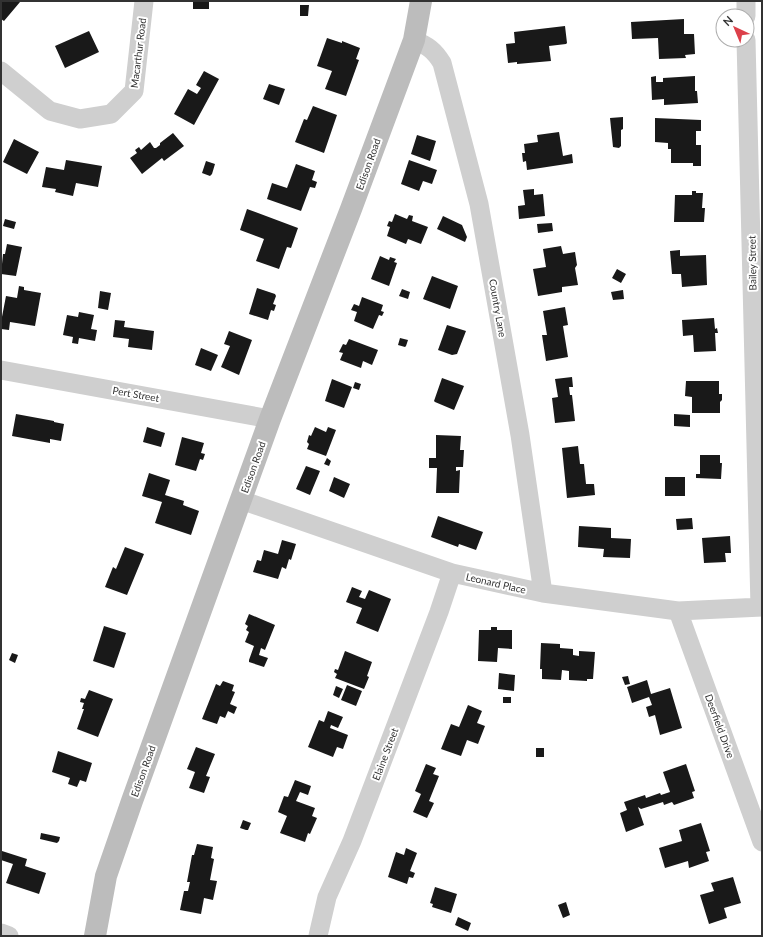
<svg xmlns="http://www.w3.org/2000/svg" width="763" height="937" viewBox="0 0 763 937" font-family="Lato,sans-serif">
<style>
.building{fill:#191919}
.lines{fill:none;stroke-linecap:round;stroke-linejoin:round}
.street{stroke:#cfcfcf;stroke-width:19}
.secondary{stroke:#bcbcbc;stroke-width:22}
.labels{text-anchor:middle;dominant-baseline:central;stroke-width:4;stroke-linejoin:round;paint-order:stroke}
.street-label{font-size:10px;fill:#323232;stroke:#fff}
</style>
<rect width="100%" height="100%" fill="#fff"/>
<path class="building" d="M1,1L20,2L4,21L1,19Z
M193,1H209V9H193Z
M300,5H309L308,16H300Z
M684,19V34H694L695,54L685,55L686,58L659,59L658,38L632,39L631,22Z
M565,26L567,43L566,44L549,46L551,61L517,64V62L508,63L506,44L515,43L514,32Z
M89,31L99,52L65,68L55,46Z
M327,38L342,43V41L360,48L356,59L359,60L346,96L325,89L332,71L317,66Z
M204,71L219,79L194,125L174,114L188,89L197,94L201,88L196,85Z
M656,76V82H663V78L695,76V91H697L698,103L664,105V99L652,100L651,77Z
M269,84L285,89L279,105L263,99Z
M313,106L337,115L324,153L295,142L304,119L307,120Z
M623,117V129L621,130V146L619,148L613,147L610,118Z
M655,118L701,120V131H696V145H701V166H693V163H671V149H668V143L655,142Z
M559,132L563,156L572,154L573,163L527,170L526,161L523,162L522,153H525L524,144L538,142L537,135Z
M173,133L184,146L164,161L162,158L142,174L130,158L137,153L135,150L139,147L141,150L150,142L154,148H156L160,145V143Z
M417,135L436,141L430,161L411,154Z
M14,139L39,152L27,174L3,162Z
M66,160L102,166L98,187L76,183L73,196L55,192L56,189L42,187L46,167L64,170Z
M409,160L437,170L432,184L423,181L419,191L401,184Z
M206,161L215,164L212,174L210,176L202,173Z
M296,164L315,171L312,180L317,182L315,188L310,187L301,211L267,199L272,183L287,188Z
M534,189V195L543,194L545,216L519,219L518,206L525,205L523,190Z
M692,191H696V193H703L702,208H705L704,222H674L675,195H692Z
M247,209L298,228L291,248L287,247L279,269L256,261L264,239L240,230Z
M395,214L407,219L409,215L413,216L412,221L428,227L421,244L408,239L406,244L387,236L390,227L387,226L389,221L392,222Z
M443,216L462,225L467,237L465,242L437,229Z
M5,219L16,222L14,229L3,226Z
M552,223L553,231L538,233L537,224Z
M7,244L22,247L16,276L1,274L3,254H5Z
M561,246L563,254L575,252L577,265L575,268L578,285L562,287V292L538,296L533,269L546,267L543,249Z
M680,250V256L706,255L707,285L682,287L681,274H672L670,251Z
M380,256L389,260L390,257L396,259L394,262L397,263L389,286L371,279Z
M617,269L626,274L621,283L612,278Z
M432,276L458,286L450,309L423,299Z
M19,286L24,287V290L41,293L35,326L10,322L9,330L1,329V322L6,296L17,298Z
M257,288L275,294L276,296L273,304L276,305L274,311L271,310L268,320L249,314Z
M402,289L410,292L408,299L399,296Z
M623,290L624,299L613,300L611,292Z
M100,291L111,293L108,310L98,308Z
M362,297L383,305L381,311L384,312L382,316L379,315L373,329L354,321L357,312L351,310L354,304L359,306Z
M565,307L568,325L563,326L568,357L546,361L542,335H547L543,311Z
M79,312L94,315L91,329L97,330L95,341L79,338L78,344L72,343L73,337L63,335L67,315L78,317Z
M714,318L715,329L717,328L718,333H715L716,351L694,352L693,335L683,336L682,320Z
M115,320L125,321L124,327L154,331L152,350L128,347L129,339L113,337Z
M447,325L466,331L457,354L452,355L438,350Z
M229,331L252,340L239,375L221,367L230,346L224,344Z
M400,338L408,340L406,346L405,347L398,345Z
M349,339L378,350L372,365L363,361L361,368L340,360L343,353L339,352L343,344L346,345Z
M201,348L218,355L211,371L195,365Z
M572,377L573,387H569L570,395H572L575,421L555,423L552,398L558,397L555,379Z
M442,378L464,386L454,410L435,402L434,401Z
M332,379L352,387L344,408L325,401Z
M686,381H719V394H722V400L720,402V413H692V397L685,396Z
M355,382L361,384L359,390L353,388Z
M16,414L54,421V422L64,424L61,441L50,439V443L12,436Z
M674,414L690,415V427L674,426Z
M147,427L165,433L161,447L143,442Z
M315,427L326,432L328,427L336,430L326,456L307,449L309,444L307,442L309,435L311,436Z
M436,435L461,436L460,450H464L463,467H456V471L460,470L459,493H436L437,468H429V458H436Z
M182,437L204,443L201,453L205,454L203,460L200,459L196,471L175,465Z
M578,446L580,464H584L586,484H594L595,495L567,498L562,448Z
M700,455H720V463H722L721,479L696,478V474H700Z
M327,458L331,461L329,466L324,464Z
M306,466L320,471L310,495L296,489Z
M149,473L170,480L165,495L184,501L183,505L199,511L191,535L155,523L162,502L142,496Z
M334,477L350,484L344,498L329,491Z
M665,477H685V496H665Z
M438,516L483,532L476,550L459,544L458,547L431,537Z
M692,518L693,529L677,530L676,519Z
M579,526L611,528V538L631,539L630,558L603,557L604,549L578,547Z
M730,536L731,553H725L726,562L704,563L702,538Z
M282,540L296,544L291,560L289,559L286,569L282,567L278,579L253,572L257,560L261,561L264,550L278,554Z
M125,547L144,554L127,595L105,587L113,567L116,569Z
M352,587L362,591L359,597L365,599L369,590L391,599L378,632L356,623L362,608L346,602Z
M249,614L275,625L265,650L261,648L259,655L268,658L264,667L249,662V660L254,646L245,642L249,632L246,630L248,626L245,624Z
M104,626L126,633L114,668L93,661Z
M491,627H497V630H512V649L498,648L497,662L478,661L479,630H491Z
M541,643L560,644V648L573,649V655L579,656V651L595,652L593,679H587V681L569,680V671L562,670L561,680L542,679V669H540Z
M345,651L372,662L367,676L369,677L364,689L335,678L337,674L334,672L335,669L338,670Z
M12,653L18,655L15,663L9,660Z
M499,673L515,675L514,691L498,689Z
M628,676L630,684L625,685L622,677Z
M647,680L651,694L670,688L682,728L660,735L655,715L649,717L646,707L652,705L649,697L632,703L627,687Z
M223,681L234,685L232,691L235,692L230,704L237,707L234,714L228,711L225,718L220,716L217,724L202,719L216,684L220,686Z
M347,685L362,691L356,706L341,700Z
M336,686L343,689L339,698L333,695Z
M89,690L113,699L98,737L77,729L84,709H82L84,703L80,702L81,698L85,699Z
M503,697H511V703H503Z
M468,705L482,711L477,723L485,726L478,744L467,740L461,756L441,749L451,724L459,727Z
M328,711L343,717L338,728L331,725L330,728L348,735L343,749L337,747L333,757L308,747L319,720L324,722Z
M196,747L215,754L206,776L210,777L204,793L189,788L195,772L187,769Z
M536,748H544V757H536Z
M58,751L92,763L86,782L80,780L77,787L68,784L70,778L52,772Z
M426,764L436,768L433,774L439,776L429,801L434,803L427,818L413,812L421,794L415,791Z
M686,764L695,791L692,792L694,798L674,805L672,802L664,805L663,802L641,809L638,807L644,825L626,832L620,813L627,810L624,802L645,795L646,798L660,793L661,795L670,792L663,772Z
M295,780L311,786L308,795L300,792L296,801L315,808L312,816L317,818L310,834L308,833L305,842L280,833L287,816L278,812L284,796L288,797Z
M243,820L251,823L248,830H246L240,828Z
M701,823L710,851L706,852L709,861L689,868L688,861L665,868L659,848L682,841L679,830Z
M41,833L60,837L59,841L57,843L40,839Z
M197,844L213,847L211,858L214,859L210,880L217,881L213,900L204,898L201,914L180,910L184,891H188L190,882H187L192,855H194Z
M406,848L417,853L410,871L415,873L413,878L409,877L407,884L388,877L396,852L404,855Z
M2,851L27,859L25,866L46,873L39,894L6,883L13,864L1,860Z
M733,877L741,903L724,908L727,918L709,924L700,895L714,891L711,883Z
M435,887L457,894L451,913L432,907L433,904L430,903Z
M566,902L570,915L563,918L558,905Z
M458,917L471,923L468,931L455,925Z"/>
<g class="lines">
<path class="street" d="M746,1V16
M414,40C428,46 434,50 442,63L479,204L520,435L543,593
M746,40L760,607
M1,71L50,111L80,119L111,114L134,91L144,1
M1,370L270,419
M241,500L452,573L543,593L678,611L762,607
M678,611L762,842
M1,933L9,936
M318,936L327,897L352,841L439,612L452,573"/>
<path class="secondary" d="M95,936L106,876L132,801L270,419L351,209L414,40L421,1"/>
</g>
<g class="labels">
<g class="street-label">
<text transform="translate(138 53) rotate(-83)">Macarthur Road</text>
<text transform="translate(368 164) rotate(-70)">Edison Road</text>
<text transform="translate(752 263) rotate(-91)">Bailey Street</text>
<text transform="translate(498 308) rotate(80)">Country Lane</text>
<text transform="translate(136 394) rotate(10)">Pert Street</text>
<text transform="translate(253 467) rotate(-70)">Edison Road</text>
<text transform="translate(496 583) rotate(13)">Leonard Place</text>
<text transform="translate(720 726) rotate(70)">Deerfield Drive</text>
<text transform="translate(385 754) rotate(-69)">Elaine Street</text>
<text transform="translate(143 771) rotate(-70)">Edison Road</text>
</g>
</g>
<rect width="763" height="937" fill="none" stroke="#323232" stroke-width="4"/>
<g transform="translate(735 28) rotate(316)"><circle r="19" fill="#ffffff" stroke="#adadad"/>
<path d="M0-3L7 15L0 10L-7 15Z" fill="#dc404a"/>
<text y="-6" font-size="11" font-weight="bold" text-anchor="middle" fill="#323232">N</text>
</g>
</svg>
